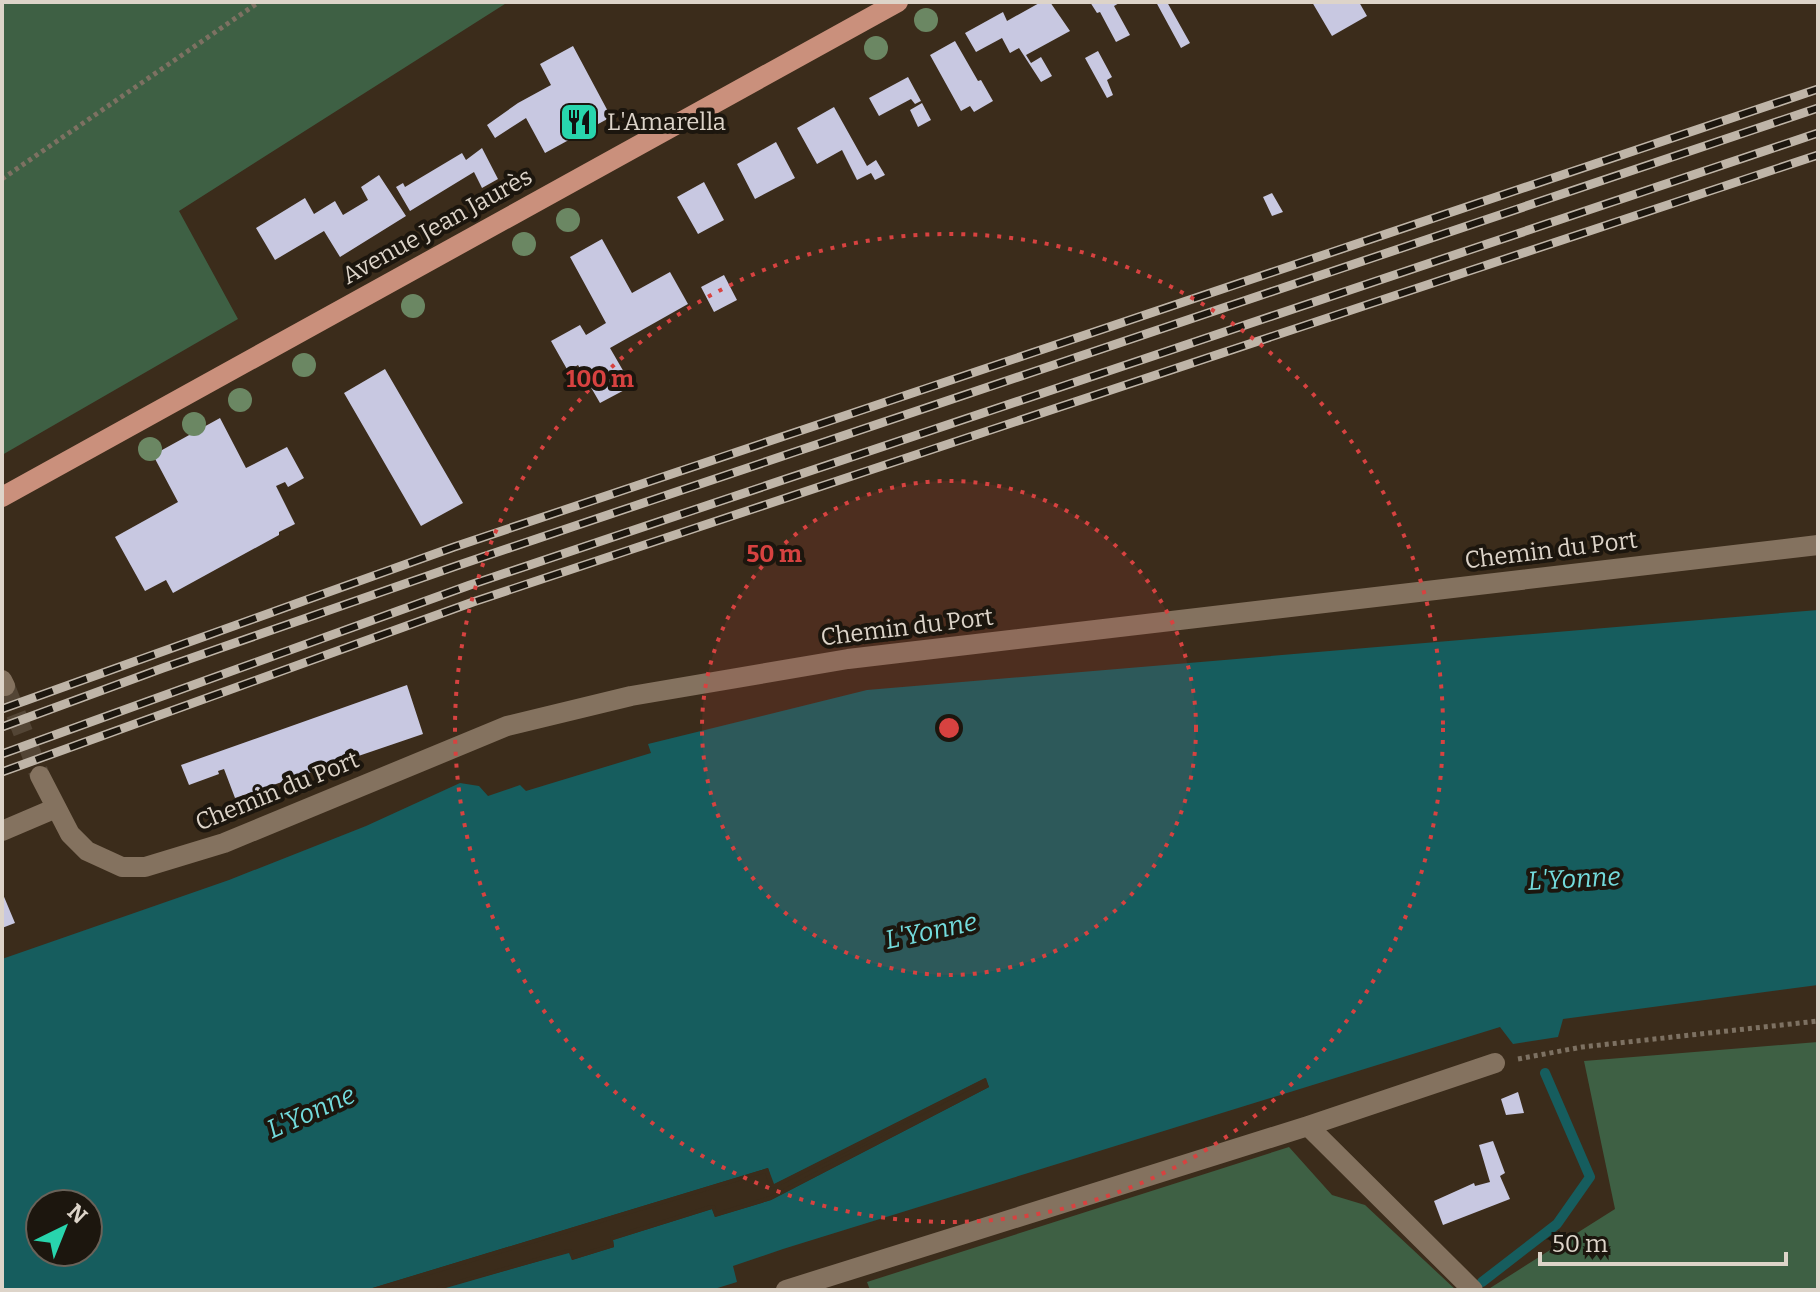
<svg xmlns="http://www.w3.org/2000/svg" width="1820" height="1292" viewBox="0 0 1820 1292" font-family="Bitter,serif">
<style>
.green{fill:#3e6044}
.water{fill:#165d5e;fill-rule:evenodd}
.pier{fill:#3b2c1b}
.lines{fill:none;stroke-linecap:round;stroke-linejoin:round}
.stream{stroke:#165d5e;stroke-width:10}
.building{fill:#c8c8e1}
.minor-tunnel{stroke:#534535;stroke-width:20;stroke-dasharray:20 10;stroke-linecap:butt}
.path{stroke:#7d7162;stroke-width:5;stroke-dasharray:4 4;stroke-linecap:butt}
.minor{stroke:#84725f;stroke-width:20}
.major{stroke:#ca907c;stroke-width:20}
.rail-casing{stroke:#bfb5a8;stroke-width:9}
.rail{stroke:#1c160e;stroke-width:6;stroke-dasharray:18;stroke-linecap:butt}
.tree{fill:#6b8763}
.ring{fill:none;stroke:#d74240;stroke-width:4;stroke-dasharray:4 8}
.labels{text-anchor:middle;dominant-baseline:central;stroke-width:8;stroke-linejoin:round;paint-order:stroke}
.poi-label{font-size:24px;fill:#ddd4c9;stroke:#1c160e;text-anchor:start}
.street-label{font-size:24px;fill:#ddd4c9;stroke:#1c160e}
.water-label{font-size:26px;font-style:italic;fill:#73dbdc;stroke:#1c160e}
.centre{fill:#d74240;stroke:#1c160e;stroke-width:4}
.ring-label{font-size:24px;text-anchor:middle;font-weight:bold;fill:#d74240;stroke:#1c160e;stroke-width:8;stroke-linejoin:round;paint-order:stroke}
</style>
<rect width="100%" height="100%" fill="#3b2c1b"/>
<path class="green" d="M2,2H508L179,211L238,319L2,455Z
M1818,1042V1290H1487L1615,1209L1584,1061Z
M1289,1147L1332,1195L1365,1205L1456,1290H870L867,1282Z"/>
<path class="water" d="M1818,610V985L1563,1019L1558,1037L1513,1044L1500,1027L783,1249L733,1266L737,1282L711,1290H439L570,1252L572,1260L614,1247L613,1240L712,1209L715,1217L771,1200L989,1087L986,1078L773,1185L768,1168L366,1290H2V959L229,880L366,826L460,783L479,786L488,796L520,785L526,791L651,753L648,744L867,690ZM40,1204H88V1252H40Z"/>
<path class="pier" d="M985,1078L989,1087L771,1200L715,1217L712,1209L613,1240L614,1247L572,1260L569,1253L435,1290L438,1286L568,1249L572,1250L574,1255L610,1244L611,1236L711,1205L715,1206L717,1212L770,1196L983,1083L775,1188L770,1187L765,1173L380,1290H366L768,1168L774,1184Z"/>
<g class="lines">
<path class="stream" d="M1482,1282L1557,1224L1590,1177L1545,1073"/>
</g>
<path class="building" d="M1041,2H1050L1070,31L1026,55L1031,63L1041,57L1052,76L1041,82L1019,48L1010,53L1002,38L976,52L965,33L1003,12L1007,21Z
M1090,2H1121L1114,6L1130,35L1116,42L1100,12L1097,13Z
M1156,2H1167L1190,43L1181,48Z
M1312,2H1359L1367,16L1332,36Z
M955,41L978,81L981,80L993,101L974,112L970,106L961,111L930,55Z
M573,46L611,117L545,153L526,118L495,138L487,125L518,103L551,85L540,64Z
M1098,51L1112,77L1107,80L1113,95L1107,98L1085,58Z
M908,77L921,101L915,104L911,99L879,116L869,98Z
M922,103L931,120L918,127L910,110Z
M834,107L867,166L876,160L885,175L875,180L871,173L857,180L842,150L817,164L797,128Z
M776,142L795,178L755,199L737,164Z
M482,148L498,179L482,188L474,172L410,211L396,187L403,183L405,187L462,153L466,160Z
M379,175L406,216L340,257L324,231L275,260L256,228L305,198L314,214L335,201L343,215L368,200L361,187Z
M704,182L724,220L698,234L677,197Z
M1272,193L1283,212L1272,216L1263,197Z
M602,239L632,293L670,272L688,304L610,348L632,386L600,403L578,365L568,371L551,341L580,325L586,335L606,323L570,257Z
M724,275L737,300L714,312L701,287Z
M385,369L463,503L421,526L344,393Z
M220,418L246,468L287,447L304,478L288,487L285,482L276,486L295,524L279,532V535L173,593L166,580L145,591L115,537L178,502L153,455Z
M407,685L423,734L235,798L224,769L218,771L219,774L189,785L181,765Z
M2,892L15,923L2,928Z
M1518,1092L1524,1113L1506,1115L1501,1099Z
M1493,1141L1505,1173L1500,1176L1510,1199L1443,1225L1434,1201L1474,1183L1475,1186L1490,1182L1479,1145Z"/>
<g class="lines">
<path class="minor-tunnel" d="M5,686L40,776"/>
<path class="path" d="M2,179L259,2
M1518,1059L1582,1047L1818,1021"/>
<path class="minor" d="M2,680L5,686
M40,776L70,834L87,851L122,867H145L224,843L507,726L631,696L848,659L1818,545
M2,831L56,808
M1308,1126L1473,1290
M786,1290L1308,1126L1495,1063"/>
<path class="major" d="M2,497L898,2"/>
<g class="rail-casing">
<path id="rail" d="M2,709L454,547L1818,89
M2,727L163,668L459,565L1818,108
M2,754L470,585L1818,133
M2,772L473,602L1818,155"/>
</g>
<use href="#rail" class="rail"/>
</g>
<g class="tree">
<circle cx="926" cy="20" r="12"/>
<circle cx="876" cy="48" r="12"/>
<circle cx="568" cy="220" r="12"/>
<circle cx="524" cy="244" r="12"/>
<circle cx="413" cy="306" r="12"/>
<circle cx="304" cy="365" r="12"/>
<circle cx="240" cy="400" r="12"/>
<circle cx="194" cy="424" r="12"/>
<circle cx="150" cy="449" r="12"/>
</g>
<circle cx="949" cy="728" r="247" fill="#d74240" fill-opacity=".12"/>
<g class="ring">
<circle cx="949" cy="728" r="247"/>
<circle cx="949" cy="728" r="494"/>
</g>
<defs>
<g id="restaurant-square" transform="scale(2)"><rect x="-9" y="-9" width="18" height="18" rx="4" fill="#28d5ad" stroke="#1c160e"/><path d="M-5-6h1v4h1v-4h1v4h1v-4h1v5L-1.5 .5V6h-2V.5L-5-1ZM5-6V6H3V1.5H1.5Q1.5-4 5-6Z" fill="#111"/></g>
</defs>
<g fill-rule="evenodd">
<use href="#restaurant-square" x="579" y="122"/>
</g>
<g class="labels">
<g class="poi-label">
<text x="607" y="122">L'Amarella</text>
</g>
<g class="street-label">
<text transform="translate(437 226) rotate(-29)">Avenue Jean Jaurès</text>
<text transform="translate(1551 550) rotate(-7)">Chemin du Port</text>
<text transform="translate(907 627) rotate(-7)">Chemin du Port</text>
<text transform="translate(277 791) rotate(-22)">Chemin du Port</text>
</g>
<g class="water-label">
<text transform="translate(1574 879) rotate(-3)">L'Yonne</text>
<text transform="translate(931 931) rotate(-12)">L'Yonne</text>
<text transform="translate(311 1112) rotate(-24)">L'Yonne</text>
</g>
</g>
<circle cx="949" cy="728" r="12" class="centre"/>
<g class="ring-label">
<text x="600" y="387">100 m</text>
<text x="774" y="562">50 m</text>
</g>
<rect width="1820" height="1292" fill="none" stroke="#ddd4c9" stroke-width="8"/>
<g transform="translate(64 1228) rotate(43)"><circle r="38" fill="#1c160e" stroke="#696259" stroke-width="2"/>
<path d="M0-6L14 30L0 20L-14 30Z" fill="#28d5ad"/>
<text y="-12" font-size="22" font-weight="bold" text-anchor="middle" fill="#ddd4c9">N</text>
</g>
<path d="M1540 1252v12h246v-12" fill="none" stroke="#ddd4c9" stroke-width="4"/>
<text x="1552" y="1252" font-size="24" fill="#ddd4c9" stroke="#1c160e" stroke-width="6" paint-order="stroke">50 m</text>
</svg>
